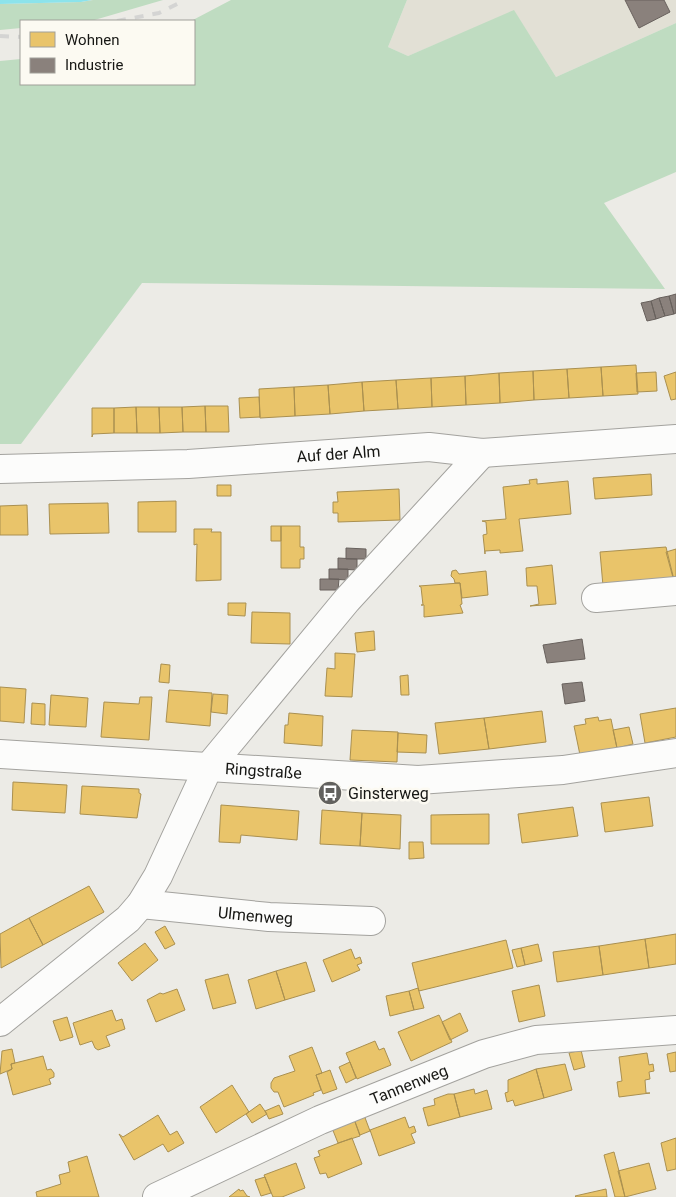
<svg xmlns="http://www.w3.org/2000/svg" width="676" height="1197" viewBox="0 0 676 1197" font-family="Roboto,sans-serif">
<style>
.built{fill:#e2e0d5}
.green{fill:#bfdcc1}
.water{fill:#8ce3eb}
.homes{fill:#e9c46a;stroke:#aa9050}
.industry{fill:#8a817c;stroke:#68615d}
.lines{fill:none;stroke-linecap:round;stroke-linejoin:round}
.minor-casing{stroke:#a3a29e;stroke-width:30}
.minor{stroke:#fcfcfb;stroke-width:28}
.rail{stroke:#d4d4d3;stroke-width:4;stroke-dasharray:9 9;stroke-linecap:butt}
.labels{text-anchor:middle;dominant-baseline:central;stroke-width:5;stroke-linejoin:round;paint-order:stroke}
.street-label{font-size:16px;fill:#171714;stroke:#fcfaf2}
.poi-label{font-size:16px;fill:#171714;stroke:#fcfaf2;text-anchor:start}
</style>
<rect width="100%" height="100%" fill="#ecebe6"/>
<path class="built" d="M407,0H676V23L556,77L514,11L408,56L388,47Z"/>
<path class="green" d="M93,0H163L91,21H21V28L0,30V4L81,2Z
M231,0H407L388,47L408,56L514,10L556,77L676,23V172L604,203L665,289L142,283L21,444H0V61L21,59V84H194V21H191Z"/>
<path class="water" d="M0,0H92L81,2L0,4Z"/>
<path class="homes" d="M636,365L638,394L603,396L601,367Z
M601,367L603,396L569,398L567,369Z
M567,369L569,398L534,400L533,371Z
M533,371L534,400L500,403L499,373Z
M656,372L657,391L637,392L636,373Z
M676,372V399L671,400L664,376Z
M499,373L500,403L466,405L465,376Z
M465,376L466,405L432,407L431,378Z
M431,378L432,407L398,409L396,380Z
M396,380L398,409L364,411L362,382Z
M362,382L364,411L330,414L328,385Z
M328,385L330,414L295,416L294,387Z
M294,387L295,416L260,418L259,389Z
M259,397L260,417L240,418L239,398Z
M205,406L206,432H183L182,407Z
M205,406H228L229,432H206Z
M136,407L137,433H114V408Z
M136,407H159L160,433H137Z
M159,407H182L183,432L160,433Z
M92,408H114V433L93,434L92,437Z
M651,474L652,495L595,499L593,478Z
M537,479V484L568,481L571,514L519,519L523,551L500,553V550L485,551V554L483,535L487,534L486,522L482,521L506,519L503,487L530,484L529,480Z
M217,485H231V496H217Z
M399,489L400,520L338,522V513H333V502H338L337,492Z
M176,501V532H138V502Z
M108,503L109,533L50,534L49,504Z
M27,505L28,535H0V506Z
M271,526H281V541H271Z
M281,526H300V547H304V559H300V568H281Z
M194,529H212L211,532H221V580L196,581L197,544L194,545Z
M666,547L674,580L603,586L600,552Z
M676,549V585H675L666,552Z
M552,565L556,604L530,606L539,604L537,586H527L526,568Z
M456,570L459,574L486,571L488,595L462,598L460,583H455L454,579L451,576L452,571Z
M460,583L462,604L460,605L463,613L424,617V605H421H423L421,587L419,586Z
M228,603H246L245,616L228,615Z
M252,612L290,613V644L251,643Z
M374,631L375,650L357,652L355,633Z
M335,653L355,654L352,697L325,696L327,668L335,669Z
M161,664L170,665L169,683L159,682Z
M408,675L409,695H401L400,676Z
M0,687L26,689L24,723L0,721Z
M169,690L212,693L210,726L166,722Z
M213,694L228,695L227,714L211,712Z
M51,695L88,698L86,727L49,725Z
M140,697H152L149,740L101,737L104,702L139,704Z
M32,703L45,704V725L31,724Z
M676,708V737L645,743L640,714Z
M542,711L546,742L489,749L484,718Z
M289,713L323,716L322,746L284,743L285,725H288Z
M598,717L599,721L611,719L617,748L580,755L574,726L586,724L585,719Z
M484,718L489,749L439,754L435,723Z
M629,727L633,744L617,748L613,730Z
M352,730L398,732L397,762L350,760Z
M398,733L427,735L426,753L397,752Z
M13,782L67,785L65,813L12,810Z
M82,786L139,789V793L141,794L137,818L80,814Z
M649,797L653,826L605,832L601,803Z
M221,805L299,811L297,840L241,835L240,843L219,842Z
M573,807L578,836L522,843L518,814Z
M322,810L362,813L360,846L320,844Z
M362,813L401,815L400,849L360,846Z
M489,814V844H431V815Z
M409,842H423L424,858L409,859Z
M89,886L104,912L43,945L29,918Z
M29,918L43,945L1,968L0,934Z
M165,926L175,944L165,949L155,932Z
M676,934V964L649,968L645,939Z
M645,939L649,968L603,975L599,946Z
M506,940L513,968L419,991L412,963Z
M145,943L158,960L132,981L118,963Z
M538,944L542,961L525,965L521,948Z
M599,946L603,975L557,982L553,952Z
M521,948L525,965L517,967L512,950Z
M351,949L355,959L360,957L362,963L357,965L360,970L332,982L323,960Z
M306,962L315,991L285,1000L276,971Z
M276,971L285,1000L256,1009L248,980Z
M228,974L236,1003L213,1009L205,980Z
M539,985L545,1016L519,1022L512,991Z
M418,988L424,1008L414,1010L409,991Z
M177,989L185,1010L156,1022L147,1000L160,993L163,994Z
M409,991L414,1010L390,1016L386,996Z
M112,1010L116,1021L122,1019L125,1029L106,1036L110,1046L98,1050L95,1048L92,1041L80,1045L73,1023Z
M460,1013L468,1031L450,1040L442,1022Z
M439,1015L452,1042L411,1061L398,1032Z
M67,1017L73,1037L60,1041L53,1021Z
M375,1041L379,1050L384,1048L391,1065L357,1079L346,1053Z
M312,1047L322,1073L316,1075L321,1090L313,1093L314,1095L284,1107L278,1092H274L271,1088V1083L274,1078L295,1071L289,1056Z
M12,1049L15,1063L11,1064L12,1069L0,1074L2,1051Z
M581,1050L585,1067L574,1070L569,1053Z
M676,1052V1071L670,1072L667,1054Z
M647,1053L649,1065L653,1064L654,1071L649,1072L650,1079L645,1080L646,1093H650L619,1097L617,1082L622,1081L619,1057Z
M43,1056L47,1070L51,1069L54,1073V1077L49,1079L51,1084L13,1095L7,1072L12,1069L11,1064Z
M350,1062L356,1078L346,1083L339,1067Z
M565,1064L572,1090L544,1098L536,1069Z
M536,1069L544,1098L515,1106L513,1100L507,1102L505,1093L508,1092V1080Z
M330,1070L337,1089L323,1094L316,1075Z
M232,1085L249,1112L216,1133L200,1107Z
M474,1089L475,1094L487,1090L492,1109L460,1117L454,1094Z
M448,1094H454L460,1117L428,1126L423,1108L435,1105L434,1099Z
M260,1104L267,1114L252,1123L246,1114Z
M279,1105L283,1114L269,1119L265,1111Z
M158,1115L170,1135L177,1131L184,1143L168,1152L163,1144L134,1160L119,1134L123,1137Z
M364,1115L370,1131L360,1135L354,1119Z
M405,1117L409,1128L414,1126L416,1132L411,1134L415,1143L379,1156L370,1130Z
M354,1119L360,1136L338,1143L332,1128Z
M352,1138L362,1164L328,1178L326,1173L320,1174L314,1158L320,1156L318,1151Z
M676,1138V1169L667,1171L661,1143Z
M614,1152L619,1171L625,1197H615L604,1155Z
M87,1156L99,1197H37L36,1192L61,1184L59,1175L70,1172L68,1162Z
M296,1163L305,1188L282,1197H273L264,1175Z
M649,1163L656,1189L625,1197L618,1171Z
M265,1177L271,1193L261,1196L255,1180Z
M239,1189L240,1191L243,1190L247,1196L250,1197H229Z
M606,1189L607,1197H576L575,1196Z"/>
<path class="industry" d="M625,0H664L670,12L639,28Z
M676,294V313L674,314L669,296Z
M669,296L674,314L665,316L659,298Z
M659,298L665,316L656,319L651,301Z
M651,301L656,319L647,321L641,303Z
M346,548L366,549V559H346Z
M338,558L357,559V570L338,569Z
M329,569H348V580L329,579Z
M320,579H339L338,590H320Z
M582,639L585,659L547,663L543,645Z
M582,682L585,701L565,704L562,684Z"/>
<g class="lines">
<g class="minor-casing">
<g id="minor">
<path id="s1" d="M0,469L188,464L429,447L482,453L676,439"/>
<path d="M596,598L676,591"/>
<path id="s2" d="M0,754L418,780L563,770L676,753"/>
<path id="s3" d="M141,904L269,917L371,921"/>
<path d="M0,1022L128,919L141,904L158,876L208,768L347,600L482,453"/>
<path id="s4" d="M157,1197L320,1120L484,1054L536,1040L676,1030"/>
</g>
</g>
<use href="#minor" class="minor"/>
<path class="rail" d="M117,21L159,13L185,0
M0,36L21,37"/>
</g>
<defs>
<g id="bus-disc" transform="scale(1.25)"><circle r="9.5" fill="#62615e" stroke="#fcfaf2"/><path d="M-5-6H5V4H4V6H2V4H-2V6H-4V4H-5ZM-3.5-4V0h7V-4ZM-3.5 1.2v1.5H-2V1.2ZM2 1.2v1.5H3.5V1.2Z" fill="#fff"/></g>
</defs>
<g fill-rule="evenodd">
<use href="#bus-disc" x="330" y="793"/>
</g>
<g class="labels">
<g class="street-label">
<text stroke="none"><textPath href="#s1" startOffset="339">Auf der Alm</textPath></text>
<text stroke="none"><textPath href="#s2" startOffset="264">Ringstraße</textPath></text>
<text stroke="none"><textPath href="#s3" startOffset="115">Ulmenweg</textPath></text>
<text stroke="none"><textPath href="#s4" startOffset="276">Tannenweg</textPath></text>
</g>
<g class="poi-label">
<text x="348" y="793">Ginsterweg</text>
</g>
</g>
<rect x="20" y="20" width="175" height="65" fill="#fcfaf2" stroke="#a09f99"/>
<rect x="30" y="32" width="25" height="15" fill="#e9c46a" stroke="#a09f99"/>
<text x="65" y="45" font-size="15" fill="#171714">Wohnen</text>
<rect x="30" y="58" width="25" height="15" fill="#8a817c" stroke="#a09f99"/>
<text x="65" y="70" font-size="15" fill="#171714">Industrie</text>
</svg>
